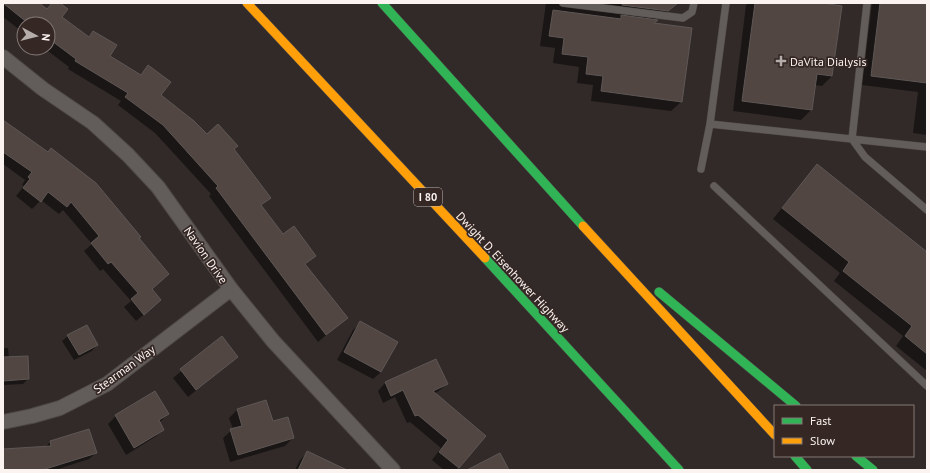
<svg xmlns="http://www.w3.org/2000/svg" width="930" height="473" viewBox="0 0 930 473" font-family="'PT Sans',sans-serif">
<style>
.shadow{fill:#0007}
.building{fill:#524642;stroke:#5d5755}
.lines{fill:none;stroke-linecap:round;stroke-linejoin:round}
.lane-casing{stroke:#4e4846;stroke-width:8}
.street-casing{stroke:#4e4846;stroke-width:16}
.fast-casing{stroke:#4e4846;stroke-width:10}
.slow-casing{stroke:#4e4846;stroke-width:10}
.lane{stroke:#625c5a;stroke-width:7}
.street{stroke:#625c5a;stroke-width:14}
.fast{stroke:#30b455;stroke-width:9}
.slow{stroke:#ff9f0a;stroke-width:9}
.poi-dot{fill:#b4adaa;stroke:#352824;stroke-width:1.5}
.labels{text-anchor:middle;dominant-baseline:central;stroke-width:3.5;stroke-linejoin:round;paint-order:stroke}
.shield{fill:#352824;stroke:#c0b6b3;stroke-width:1}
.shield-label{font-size:11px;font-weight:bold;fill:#fbf3f0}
.poi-label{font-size:12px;fill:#fbf3f0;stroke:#352824;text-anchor:start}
.street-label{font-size:12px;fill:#fbf3f0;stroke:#352824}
</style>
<rect width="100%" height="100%" fill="#312a28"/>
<path class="shadow" d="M3,3H37L46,10L52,3H58L61,18L87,38L93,32L109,56L140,75L148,67L159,95L207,135L233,149L270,198L261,206L283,235L315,256L305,265L346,318L318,342L209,196L211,194L155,133L118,105L121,101L68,69L69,67L44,48H48V24H24V33L3,17Z
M546,3H678L652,24L681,102L671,111L591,101L593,85L577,83L579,67L553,63L555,48L540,46Z
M749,3H814L832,76L822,86L814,85L811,110L801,120L733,111L746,5Z
M872,3H927V135L913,133L918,92L862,85Z
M3,121L137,238L151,289L153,307L136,321L124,307L131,301L103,269L100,271L84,251L92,244L63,210L59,214L41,200L32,209L16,196L24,186L22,185L25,180L3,164Z
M817,165L927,253V371L896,346L903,336L834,281L840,273L773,219Z
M361,323L381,372L373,379L337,360L353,330Z
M68,336L97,345L92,351L74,360L62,341Z
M222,337L237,357L188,397L173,378Z
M3,348H8L9,358L28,379L23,384L3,385Z
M436,360L447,384L435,394L485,436L456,470H444L432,460L441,448L410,422L407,423L395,397L383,403L378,391L385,383Z
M155,392L168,414L159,423L163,430L155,437L126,455L108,424L116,416Z
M266,401L272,423L293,438L285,446L230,462L223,438L233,429L229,418L237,410Z
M89,430L96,453L89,459L55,470H3V450L45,448L50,442Z
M308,452L326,470H295L300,460Z"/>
<path class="building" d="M3,3H39L47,9L52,3H60L68,9L62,17L89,37L93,31L117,45L110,56L141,75L148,65L171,82L161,95L194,121L207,134L218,124L238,146L234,149L271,198L261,205L283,234L294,226L316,256L305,264L348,318L326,335L216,188L218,186L163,125L125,97L128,93L75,61L76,59L48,38V24H29Z
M622,3H678L668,11L622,5Z
M755,3H822L842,6L832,76L817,74L812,110L742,101Z
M880,3H927V83L871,76Z
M553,10L621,19V15L658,20L654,23L692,28L682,102L601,91L603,76L586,74L588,57L562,54L564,38L549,36Z
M3,120L48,152L51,148L96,183L141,237L139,238L169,274L152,289L161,300L144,315L131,299L138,293L111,262L108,264L91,243L99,236L71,202L67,207L48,192L41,202L23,188L30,179L28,177L32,172L3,152Z
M817,164L927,252V354L905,336L912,326L843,271L849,262L782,208Z
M360,321L398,342L381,372L344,352Z
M87,325L98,345L79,355L67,335Z
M222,336L238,357L196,390L180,369Z
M28,356L29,379L3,381V357Z
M436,359L448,384L433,391L486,436L459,468L439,452L448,440L418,415L415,416L403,390L391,396L385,382Z
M155,391L169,414L159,420L164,430L134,448L115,415Z
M266,400L273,421L288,417L294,438L238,455L230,429L242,426L237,409Z
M89,429L97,453L42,470H3V449L51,446L50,441Z
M307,451L347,470H298Z
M500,453L509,470H467Z"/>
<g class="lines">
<g class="lane-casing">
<path id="lane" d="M563,3L683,18L692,12L694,3
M726,3L710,124L927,147
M867,3L852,139L865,157L927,210
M701,169L710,124
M714,186L927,386"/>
</g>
<g class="street-casing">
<path id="street" d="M3,57L43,89L93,123L128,155L158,187L231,289L273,341L393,470
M3,422L32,416L60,408L107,384L231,289"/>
</g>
<g class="fast-casing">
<path id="fast" d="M382,3L583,226
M485,258L679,470
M659,292L796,406
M795,456L807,470
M856,456L873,470"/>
</g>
<g class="slow-casing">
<path id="slow" d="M247,3L485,258
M583,226L775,435"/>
</g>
<use href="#lane" class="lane"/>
<use href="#street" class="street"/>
<use href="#fast" class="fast"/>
<use href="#slow" class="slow"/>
</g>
<path class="poi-dot" d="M779 55h4v4h4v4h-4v4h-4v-4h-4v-4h4z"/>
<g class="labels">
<rect class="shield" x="414" y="188" width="28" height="18" rx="3"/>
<g class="shield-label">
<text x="428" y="197">I 80</text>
</g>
<g class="poi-label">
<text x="790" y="61">DaVita Dialysis</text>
</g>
<g class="street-label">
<text transform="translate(206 255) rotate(55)">Navion Drive</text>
<text transform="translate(513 272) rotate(47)">Dwight D. Eisenhower Highway</text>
<text transform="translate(124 369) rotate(-36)">Stearman Way</text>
</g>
</g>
<rect width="930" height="473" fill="none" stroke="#fbf3f0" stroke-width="8"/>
<rect x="774" y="405" width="140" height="52" fill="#352824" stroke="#847976"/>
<rect x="782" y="418" width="20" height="6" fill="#30b455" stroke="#847976"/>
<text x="810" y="425" font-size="12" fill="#fbf3f0">Fast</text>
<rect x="782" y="438" width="20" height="6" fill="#ff9f0a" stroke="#847976"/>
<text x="810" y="445" font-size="12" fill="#fbf3f0">Slow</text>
<g transform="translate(36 36) rotate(97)"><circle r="19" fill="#352824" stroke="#847976"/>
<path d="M0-3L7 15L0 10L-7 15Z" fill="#b4adaa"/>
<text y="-6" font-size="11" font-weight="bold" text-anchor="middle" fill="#fbf3f0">N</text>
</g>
</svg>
